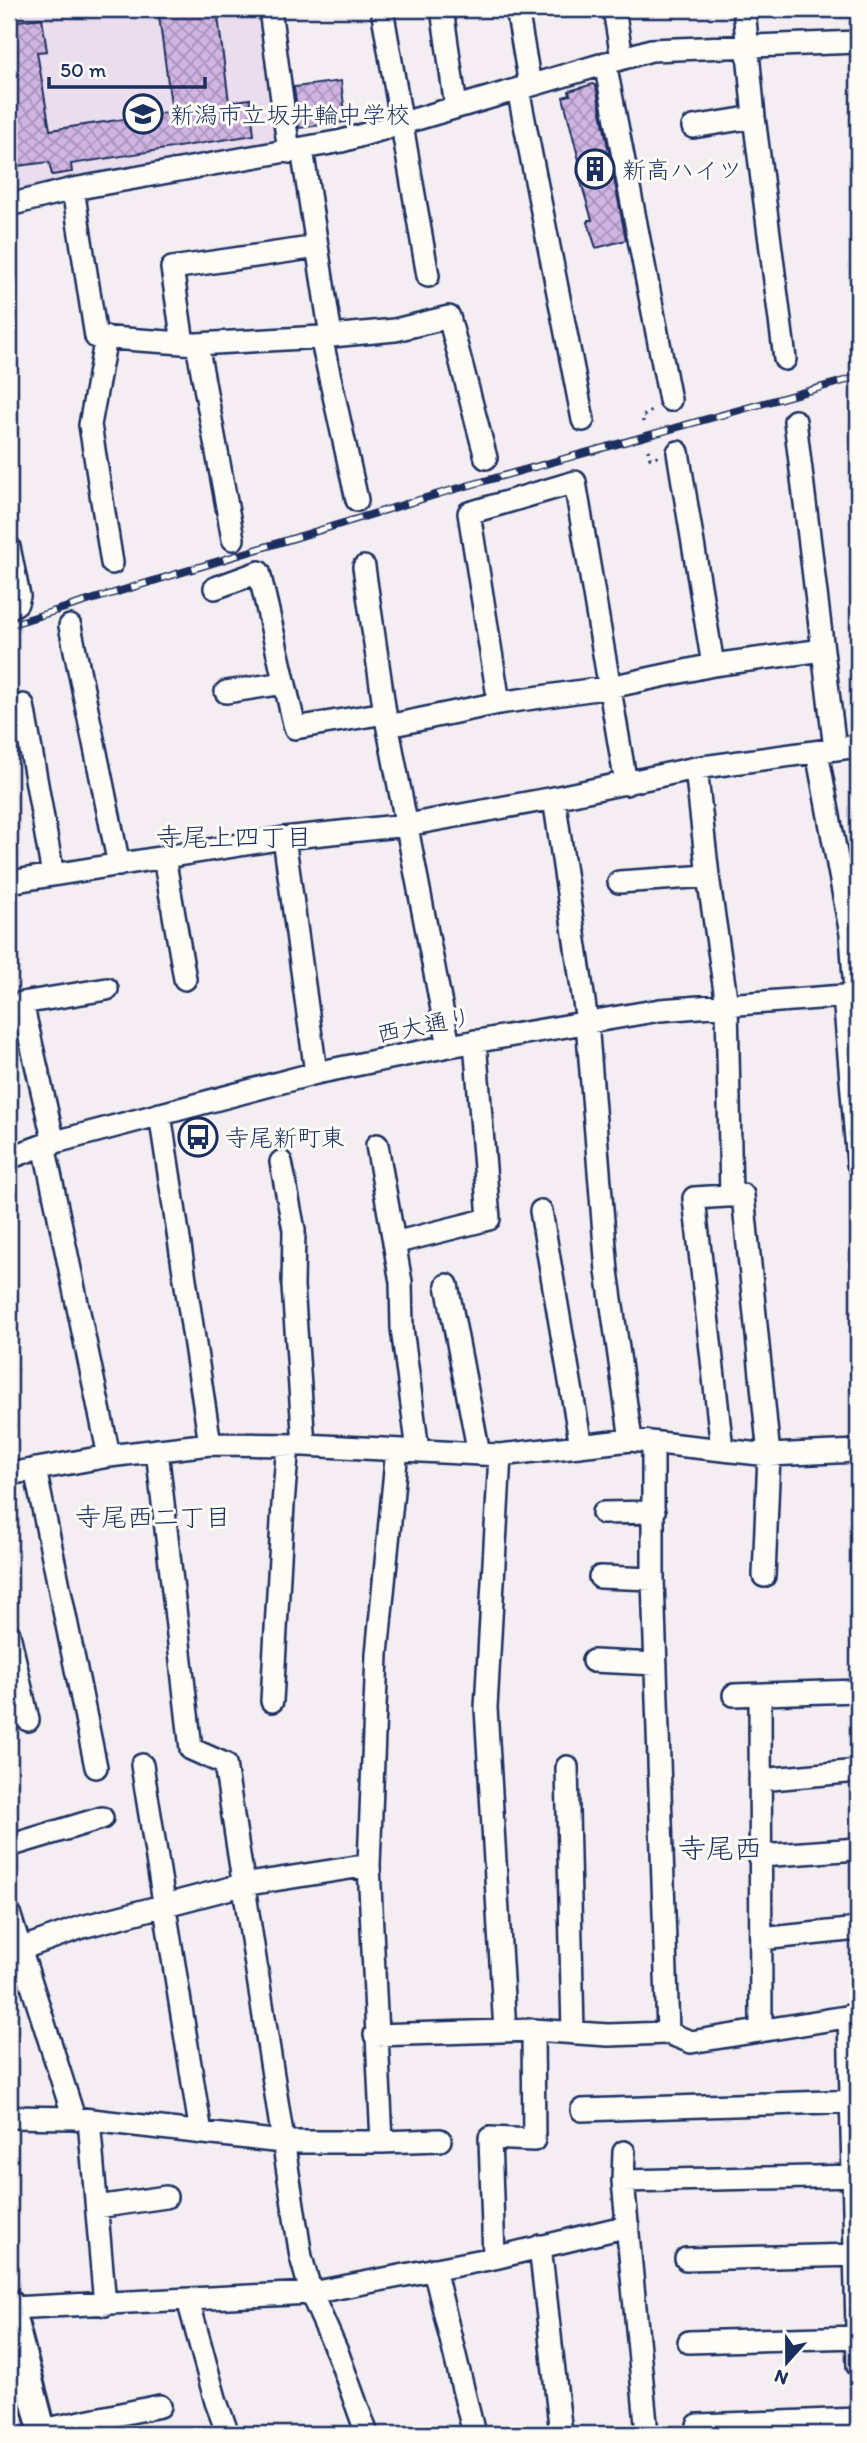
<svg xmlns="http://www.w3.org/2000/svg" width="867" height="2443" viewBox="0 0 867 2443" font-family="Itim,'Klee One',sans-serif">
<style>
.built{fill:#e9ddee}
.building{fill:url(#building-cross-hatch);stroke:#1b2f5e;stroke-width:2}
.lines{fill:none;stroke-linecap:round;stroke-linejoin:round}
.minor-casing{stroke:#1b2f5e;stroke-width:26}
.major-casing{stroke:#1b2f5e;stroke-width:32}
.path{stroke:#1b2f5e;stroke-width:3.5;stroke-dasharray:2 5;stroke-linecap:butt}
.minor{stroke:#fdfcf7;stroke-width:21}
.major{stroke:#fdfcf7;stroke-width:26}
.rail-casing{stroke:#1b2f5e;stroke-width:8}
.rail{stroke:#fdfcf7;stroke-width:5;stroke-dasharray:16;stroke-linecap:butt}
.labels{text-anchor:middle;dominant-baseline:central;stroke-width:6;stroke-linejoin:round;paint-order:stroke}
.poi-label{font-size:24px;fill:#1b2f5e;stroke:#fdfcf7;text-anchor:start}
.street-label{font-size:24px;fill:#1b2f5e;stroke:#fdfcf7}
.neighbourhood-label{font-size:26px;fill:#1b2f5e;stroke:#fdfcf7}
.quarter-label{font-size:28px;fill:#1b2f5e;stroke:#fdfcf7}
</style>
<defs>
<pattern id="building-cross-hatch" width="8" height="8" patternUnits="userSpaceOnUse" patternTransform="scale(1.75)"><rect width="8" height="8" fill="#d0b4e2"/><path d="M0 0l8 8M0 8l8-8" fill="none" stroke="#a893ba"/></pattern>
</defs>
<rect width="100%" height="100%" fill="#f4eef3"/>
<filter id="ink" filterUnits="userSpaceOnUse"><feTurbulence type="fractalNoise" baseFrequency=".0143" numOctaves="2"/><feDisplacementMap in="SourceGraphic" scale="14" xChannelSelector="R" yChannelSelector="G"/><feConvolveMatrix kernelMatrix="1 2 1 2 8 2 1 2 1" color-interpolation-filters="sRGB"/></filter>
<g filter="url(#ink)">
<path class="built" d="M9,9H264L282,145L9,195Z"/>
<path class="building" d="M158,9H217L229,102L250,99L254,135L71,164L72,172L52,175L49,162L9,167V22L42,18L47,51L37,52L50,130L172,112Z
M341,81L346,122L299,128L294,87Z
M593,84L596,86L626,240L596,248L588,223V220H592L578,172H582L563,97L570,95L569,91Z"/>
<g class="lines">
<g class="minor-casing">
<path id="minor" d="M270,9L289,152
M382,9L428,276
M442,9L456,107
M517,9L530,85
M614,9L622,58
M744,9L754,117L785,359
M605,63L670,400
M518,89L583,420
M693,127L754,117
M302,149L331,336
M73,189L96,337L197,344L321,337L395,330L449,317L486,458
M9,205L73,189L342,141L651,50L858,42
M106,337L90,425L112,563
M321,337L357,500
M183,343L172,268L317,247
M197,344L233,539
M795,421L835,749
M678,452L713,665
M9,547L19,596L17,603L9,608
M364,567L385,713L449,1046
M215,588L259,572L295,728L385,713
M70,626L119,865
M226,692L284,683
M499,703L469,513L575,482L626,784
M23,705L53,875
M388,726L499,703L610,687L713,665L823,650
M817,752L851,934L855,992
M696,768L708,876L727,1005L731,1196
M554,798L587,1022L607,1271L631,1440
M284,838L316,1073
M164,857L185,979
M9,882L284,838L407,825L554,798L696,768L858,746
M619,882L708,876
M844,996L858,1164
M160,1114L210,1444
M54,1143L22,1003L107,989
M44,1145L109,1456
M377,1145L401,1282L402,1328L418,1451
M9,1158L44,1145L316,1073L449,1046L660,1010L844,996L858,991
M281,1162L294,1230L293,1286L304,1445
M541,1211L581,1446
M394,1243L489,1219L475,1041
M447,1285L479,1454
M653,1443V1579L668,2033
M722,1449L694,1198L743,1195L769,1455L764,1576
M157,1450L191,1749L225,1764L301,2257L311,2293L338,2354L367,2434
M500,1455L486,1708L505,2031
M35,1469L96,1767
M9,1474L109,1456L210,1444L304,1445L500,1455L631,1440L769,1455L858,1451
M603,1513L654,1512
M600,1577L653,1579
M9,1634L28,1720
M593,1661L656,1664
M734,1695L858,1691
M760,1695L761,2031
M272,1701L283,1504L288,1445
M142,1765L201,2133
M567,1767L573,2033
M760,1780L858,1771
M9,1846L102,1818
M761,1856L858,1849
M9,1913L74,2118
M761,1939L858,1929
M9,1953L82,1927L242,1885L369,1865
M849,2016L858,2366
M375,2035L533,2030L608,2035L668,2033L691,2042L858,2015
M582,2110L858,2101
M9,2117L74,2118L282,2142H382L369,1865L377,1654L397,1450
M89,2120L105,2305
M382,2142L440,2140
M624,2152L623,2181L647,2434
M623,2181L858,2176
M97,2207L166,2197
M540,2246L561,2434
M494,2258L490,2138L534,2140L533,2030
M686,2259L858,2255
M434,2269L474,2434
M188,2300L216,2402L228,2434
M11,2308L311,2293L494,2258L628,2226
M689,2342L858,2337
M698,2425L858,2419
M42,2430L160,2406"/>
</g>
<g class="major-casing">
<path id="major" d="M9,2303L43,2434"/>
</g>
<path class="path" d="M643,422L642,417L653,410
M648,450L650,458L658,456"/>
<use href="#minor" class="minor"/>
<use href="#major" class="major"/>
<g class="rail-casing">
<path id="rail" d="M9,625L445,492L858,377"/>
</g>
<use href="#rail" class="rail"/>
</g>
</g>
<defs>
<g id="school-ring" transform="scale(2.0125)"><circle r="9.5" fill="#fdfcf7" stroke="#1b2f5e" stroke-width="1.5"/><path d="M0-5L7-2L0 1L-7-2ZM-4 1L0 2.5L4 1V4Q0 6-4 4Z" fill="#1b2f5e"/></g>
<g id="building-ring" transform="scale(2.0125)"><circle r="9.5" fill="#fdfcf7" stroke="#1b2f5e" stroke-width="1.5"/><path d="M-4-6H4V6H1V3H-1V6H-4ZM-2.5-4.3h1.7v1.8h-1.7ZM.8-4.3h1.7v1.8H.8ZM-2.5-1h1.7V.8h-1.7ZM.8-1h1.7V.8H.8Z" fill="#1b2f5e"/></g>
<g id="bus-ring" transform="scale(2.0125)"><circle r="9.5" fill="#fdfcf7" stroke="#1b2f5e" stroke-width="1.5"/><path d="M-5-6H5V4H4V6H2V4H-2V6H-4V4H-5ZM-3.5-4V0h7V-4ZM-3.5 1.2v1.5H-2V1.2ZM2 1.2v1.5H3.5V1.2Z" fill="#1b2f5e"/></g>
</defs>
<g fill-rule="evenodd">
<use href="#school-ring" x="143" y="114"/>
<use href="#building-ring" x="595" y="169"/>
<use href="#bus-ring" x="198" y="1137"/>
</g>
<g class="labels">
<g class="poi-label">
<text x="170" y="114">新潟市立坂井輪中学校</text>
<text x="622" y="169">新高ハイツ</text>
<text x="225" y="1137">寺尾新町東</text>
</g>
<g class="street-label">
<text transform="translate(424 1025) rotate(-11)">西大通り</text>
</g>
<g class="neighbourhood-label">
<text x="234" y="837">寺尾上四丁目</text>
<text x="153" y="1517">寺尾西二丁目</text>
</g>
<g class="quarter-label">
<text x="720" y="1848">寺尾西</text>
</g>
</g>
<rect width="867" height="2443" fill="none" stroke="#fdfcf7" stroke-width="35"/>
<rect x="18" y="18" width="832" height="2408" fill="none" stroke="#1b2f5e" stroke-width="2.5" filter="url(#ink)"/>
<g transform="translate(787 2362) rotate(201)" stroke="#fdfcf7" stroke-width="5" paint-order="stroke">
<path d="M0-5L12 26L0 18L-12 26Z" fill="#1b2f5e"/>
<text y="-10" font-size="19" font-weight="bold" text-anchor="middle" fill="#1b2f5e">N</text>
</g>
<path d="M49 77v10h156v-10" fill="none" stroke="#1b2f5e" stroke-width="3.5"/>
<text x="60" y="77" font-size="21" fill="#1b2f5e" stroke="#fdfcf7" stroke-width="5" paint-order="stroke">50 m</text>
</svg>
